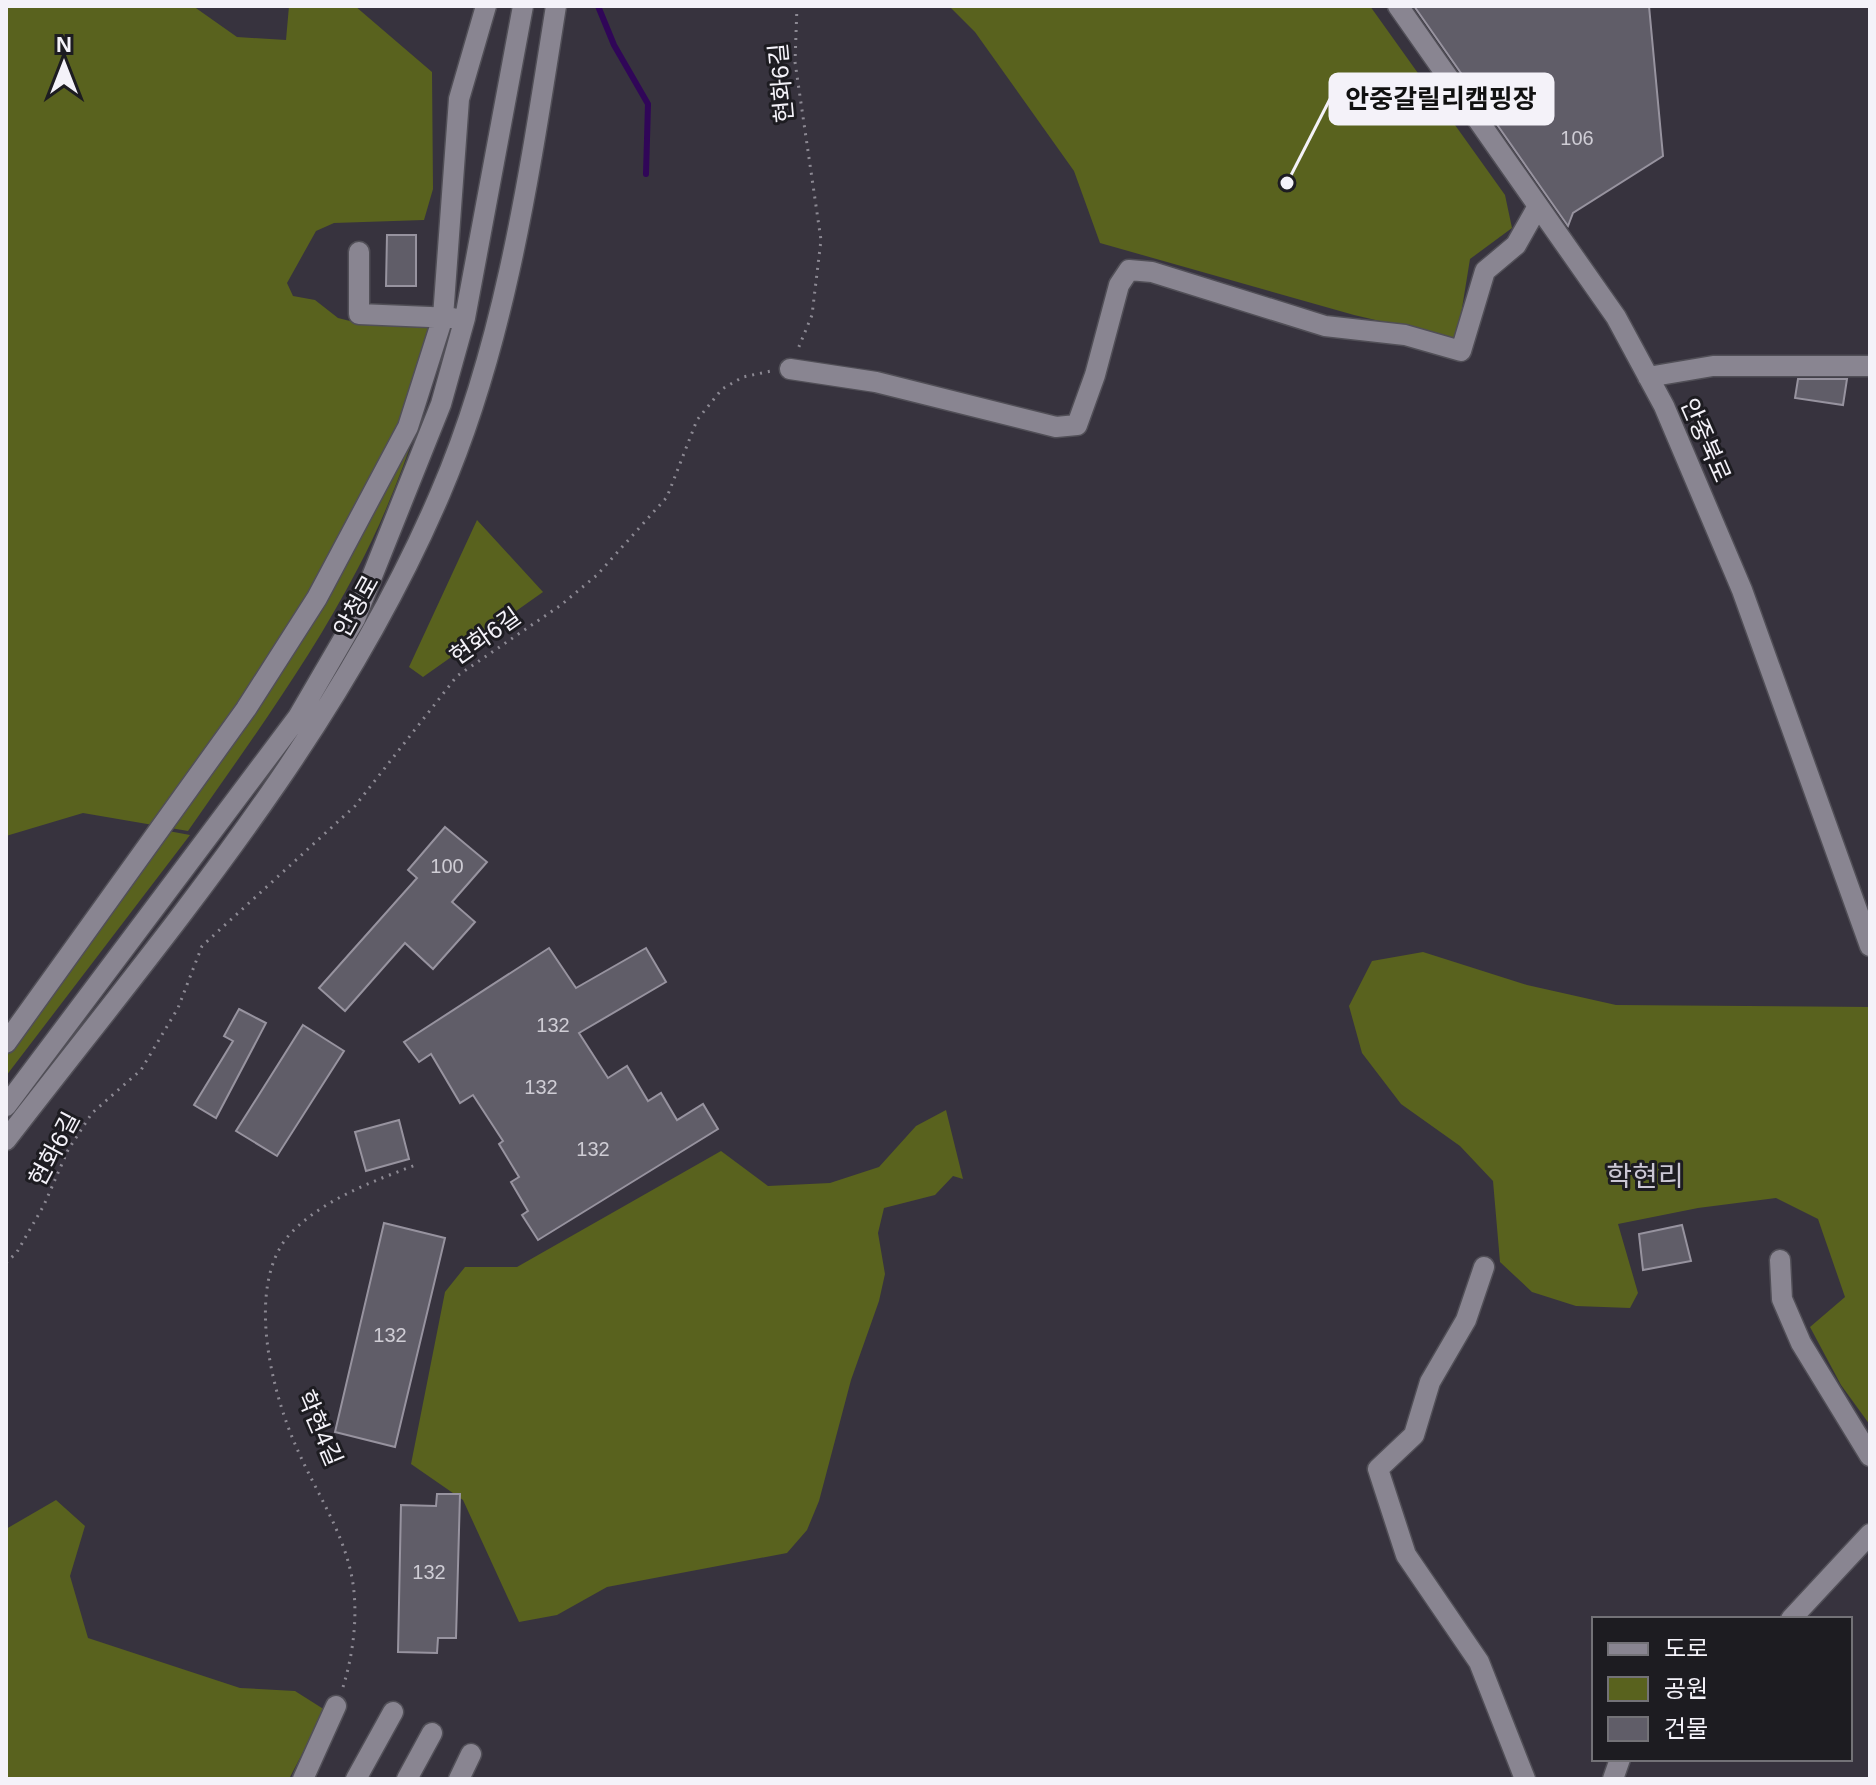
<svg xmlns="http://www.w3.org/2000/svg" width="1876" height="1785" viewBox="0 0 1876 1785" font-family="Helvetica,'Noto Sans KR',sans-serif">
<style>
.green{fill:#59621e}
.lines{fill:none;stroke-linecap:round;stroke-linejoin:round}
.stream{stroke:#300658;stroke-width:6}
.building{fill:#605d68;stroke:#97939f;stroke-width:2}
.minor-casing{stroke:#514f57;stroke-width:23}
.path{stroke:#8c8993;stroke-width:3;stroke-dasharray:2 6;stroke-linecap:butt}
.minor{stroke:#898591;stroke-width:20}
.labels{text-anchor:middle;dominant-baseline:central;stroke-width:6;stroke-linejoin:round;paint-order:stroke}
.number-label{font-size:20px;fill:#cfcdd5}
.street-label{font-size:24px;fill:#f4f2f9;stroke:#1d1c21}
.quarter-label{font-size:28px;fill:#cbc7d4;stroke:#1d1c21}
.leader{fill:none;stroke:#f4f2f9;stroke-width:3}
.callout-dot{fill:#f4f2f9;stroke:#1d1c21;stroke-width:3}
.callout{fill:#f4f2f9;stroke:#f4f2f9;stroke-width:3}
.callout-label{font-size:26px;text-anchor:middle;font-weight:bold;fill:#111}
</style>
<rect width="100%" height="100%" fill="#37333e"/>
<path class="green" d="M6,6H193L237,37L286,40L289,6H355L432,72L433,189L424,220L334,223L316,231L287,283L293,296L315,300L338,318L358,323L423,326L446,331C424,411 396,497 357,570C309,662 247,746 188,831L83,813L6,836Z
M949,6H1370L1505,195L1512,228L1470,259L1457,339L1354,315L1100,243L1074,171L975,32Z
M477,520L543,592L423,677L409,667Z
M163,830L190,835L6,1076V1051Z
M1423,952L1527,985L1616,1005L1870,1007V1425L1841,1385L1810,1327L1845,1297L1818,1219L1776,1198L1698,1208L1618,1224L1638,1293L1630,1308L1576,1306L1532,1292L1500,1262L1493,1181L1460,1146L1401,1104L1362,1053L1349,1006L1372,961Z
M946,1110L963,1179L953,1176L935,1195L884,1208L878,1233L885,1274L879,1301L851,1380L819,1501L807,1530L787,1553L607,1587L557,1615L519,1622L463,1500L411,1464L445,1292L465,1267H517L721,1151L768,1186L830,1183L879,1167L916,1126Z
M56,1500L85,1526L70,1576L88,1638L240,1688L295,1691L325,1710L289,1779H6V1529Z"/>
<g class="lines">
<path class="stream" d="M598,6L614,45L648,104L646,174"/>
</g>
<path class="building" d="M1414,6H1649L1663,156L1573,213L1568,226Z
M387,235H416V286H386Z
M1798,379H1847L1843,405L1795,398Z
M445,827L487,862L452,902L475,922L433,969L405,943L345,1011L319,988L417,878L408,870Z
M549,948L576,988L646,948L666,982L579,1033L608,1078L627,1066L648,1101L661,1093L677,1120L703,1104L718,1129L538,1240L522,1215L528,1211L511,1182L519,1177L499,1144L503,1141L473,1095L460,1103L431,1054L419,1062L404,1042Z
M239,1009L266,1023L216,1118L194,1105L233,1041L224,1036Z
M303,1025L344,1051L277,1156L236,1131Z
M399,1120L409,1159L366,1171L355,1132Z
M384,1223L445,1238L395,1447L335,1432Z
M1682,1225L1691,1261L1643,1270L1639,1234Z
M437,1494H460L456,1638H438L437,1653L398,1652L401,1505L436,1506Z"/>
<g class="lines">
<g class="minor-casing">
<path id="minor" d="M1398,6L1616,317L1664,406L1742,590L1870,946
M359,252V314L453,318
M790,369L876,382L1056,427L1077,425L1095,375L1119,285L1129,270L1152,272L1325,326L1405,335L1461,351L1485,271L1516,245L1538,206
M1648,377L1713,366H1870
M6,1043L246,709L317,598L408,427L443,317L459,99L486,6
M6,1106L298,717L355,619L441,404L465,318L523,6
M6,1140C165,934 337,735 440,494C506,341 530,170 556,6
M1780,1260L1782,1299L1801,1343L1870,1456
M1484,1267L1466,1320L1430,1382L1414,1435L1378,1469L1406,1555L1479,1662L1525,1779
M1791,1619L1870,1534
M303,1779L336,1706
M356,1779L393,1712
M407,1779L432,1733
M459,1779L471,1754
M1613,1779L1620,1759"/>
</g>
<path class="path" d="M797,6L795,62L821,240L812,315L798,349
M6,1263L17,1252L44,1205L68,1150L92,1113L141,1070L178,1008L202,946L355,806L457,676L561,605L597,575L667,497L697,420L722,389L743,377L771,371
M343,1687C354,1652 359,1609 351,1573C341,1527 313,1487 295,1444C271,1389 245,1284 290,1234C323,1199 374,1181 418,1164"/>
<use href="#minor" class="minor"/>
</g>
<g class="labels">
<g class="number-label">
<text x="1577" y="138">106</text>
<text x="447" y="866">100</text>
<text x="553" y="1025">132</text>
<text x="541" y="1087">132</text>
<text x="593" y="1149">132</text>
<text x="390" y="1335">132</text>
<text x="429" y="1572">132</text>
</g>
<g class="street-label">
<text transform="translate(781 83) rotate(-95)">현화6길</text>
<text transform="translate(1706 440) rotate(66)">안중북로</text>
<text transform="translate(356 606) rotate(-61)">안청로</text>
<text transform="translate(485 636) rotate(-35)">현화6길</text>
<text transform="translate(54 1149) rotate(-62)">현화6길</text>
<text transform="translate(320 1428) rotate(67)">학현4길</text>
</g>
<g class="quarter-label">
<text x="1645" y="1176">학현리</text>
</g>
</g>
<path class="leader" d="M1287 183L1330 99"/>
<circle class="callout-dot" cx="1287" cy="183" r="8"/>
<rect class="callout" x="1330" y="74" width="223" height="50" rx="8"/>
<g class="callout-label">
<text x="1441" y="108">안중갈릴리캠핑장</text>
</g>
<rect width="1876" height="1785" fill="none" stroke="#f4f2f9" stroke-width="16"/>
<rect x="1592" y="1617" width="260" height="144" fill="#1d1c21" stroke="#737277" stroke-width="2"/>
<rect x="1608" y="1643" width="40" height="12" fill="#898591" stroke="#737277" stroke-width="2"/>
<text x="1664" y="1657" font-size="24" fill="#f4f2f9">도로</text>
<rect x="1608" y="1677" width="40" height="24" fill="#59621e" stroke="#737277" stroke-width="2"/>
<text x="1664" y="1697" font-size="24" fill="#f4f2f9">공원</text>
<rect x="1608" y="1717" width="40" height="24" fill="#605d68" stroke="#737277" stroke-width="2"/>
<text x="1664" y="1737" font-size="24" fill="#f4f2f9">건물</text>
<g transform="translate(64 64)" stroke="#1d1c21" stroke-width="6" paint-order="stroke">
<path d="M0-6L14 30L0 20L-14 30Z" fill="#f4f2f9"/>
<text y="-12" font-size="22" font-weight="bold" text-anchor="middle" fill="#f4f2f9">N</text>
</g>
</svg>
